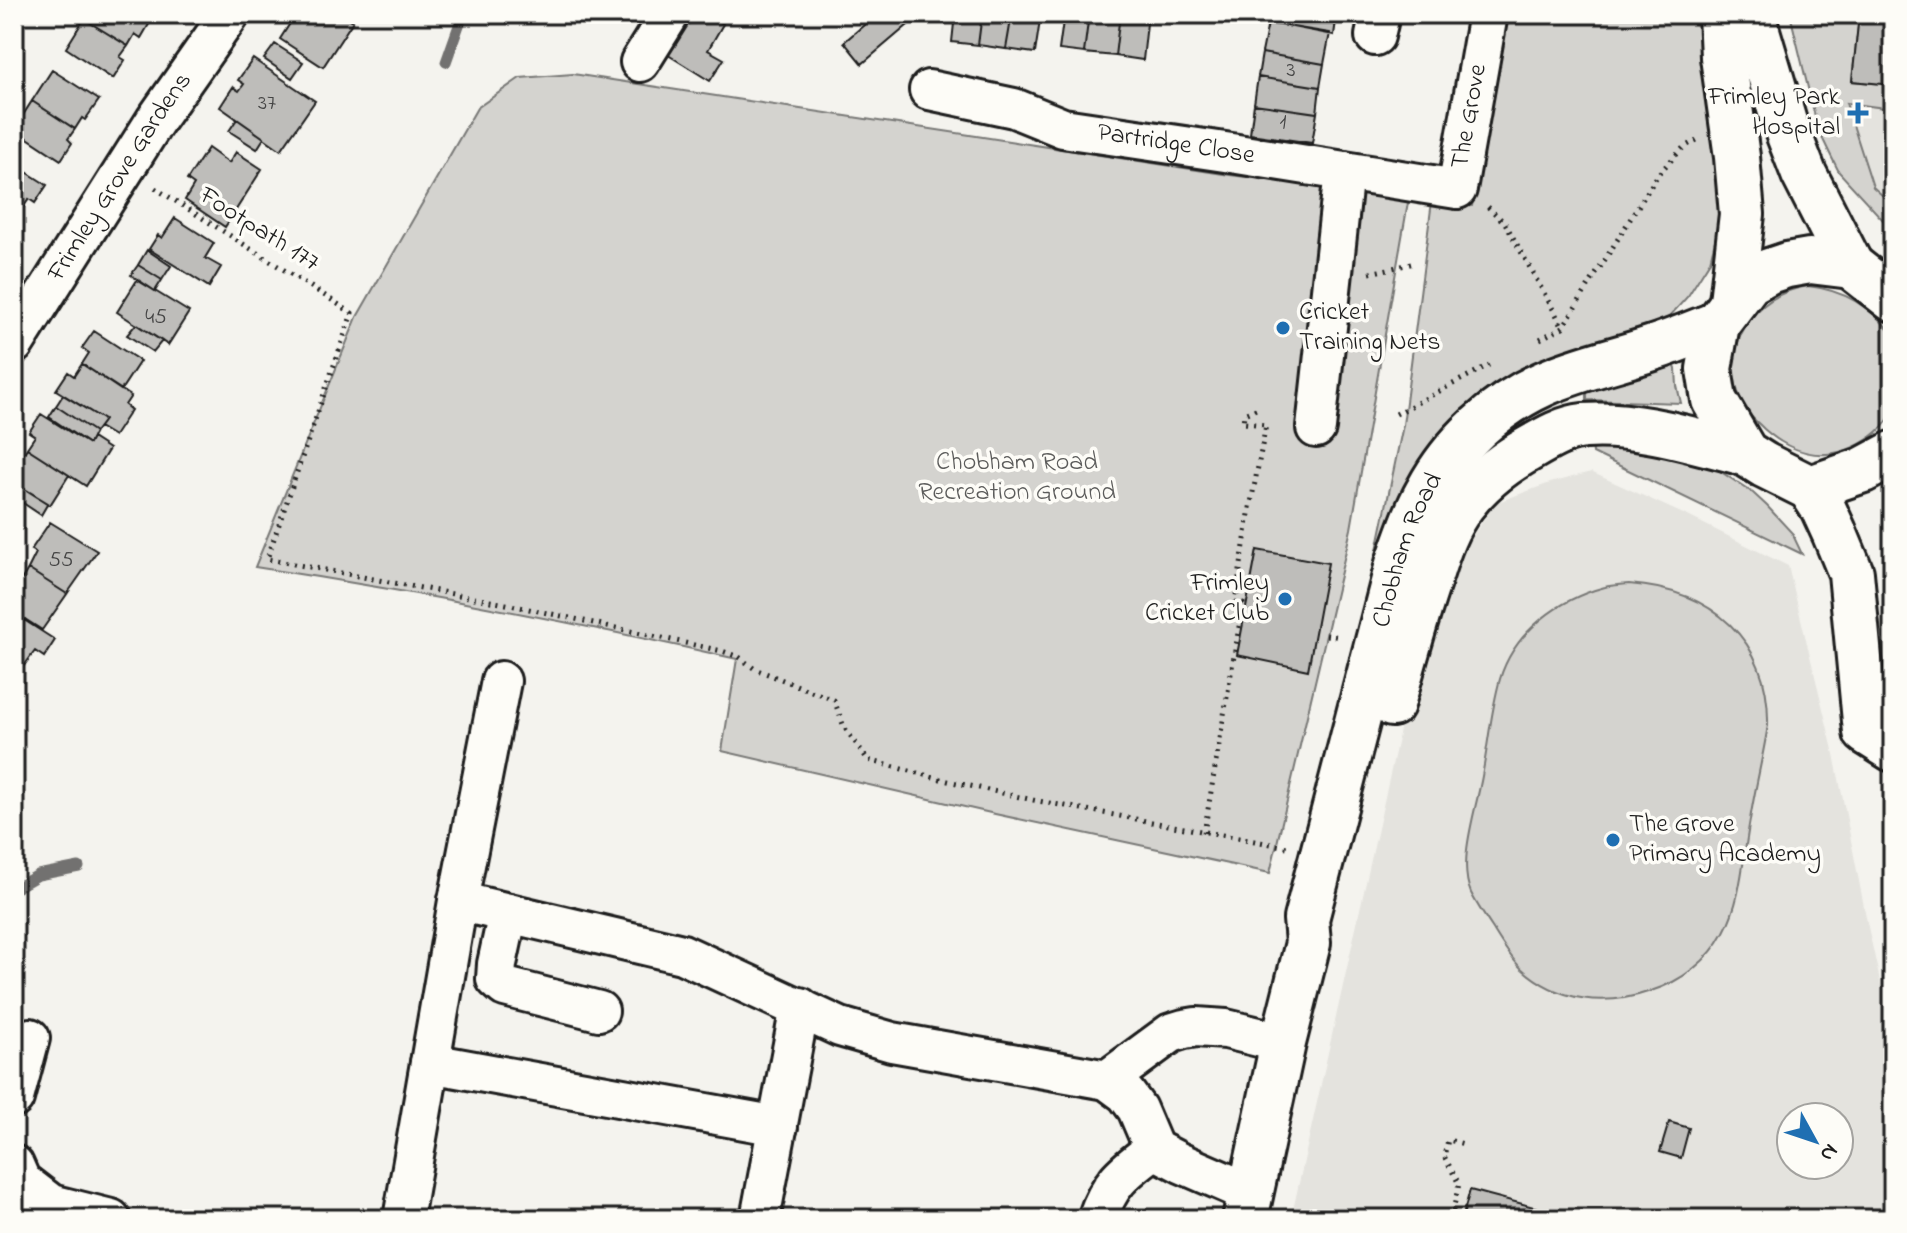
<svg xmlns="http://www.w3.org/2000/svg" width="1907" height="1233" viewBox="0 0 1907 1233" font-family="'Indie Flower',sans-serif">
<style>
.built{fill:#e4e3de;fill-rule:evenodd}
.green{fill:#d4d3cf;stroke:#787876;stroke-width:2}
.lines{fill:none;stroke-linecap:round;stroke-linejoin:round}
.stream{stroke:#72716f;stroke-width:11}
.building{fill:#bebdba;stroke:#1c1c1c;stroke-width:2}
.minor-casing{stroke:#1c1c1c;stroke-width:44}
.major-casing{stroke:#1c1c1c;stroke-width:50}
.path{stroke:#1c1c1c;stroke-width:5;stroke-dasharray:2 6;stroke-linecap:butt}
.minor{stroke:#fdfcf7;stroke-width:38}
.major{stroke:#fdfcf7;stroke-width:44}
.poi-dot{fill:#1f6fb2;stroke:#fdfcf7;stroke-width:3}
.labels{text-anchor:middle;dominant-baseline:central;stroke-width:7;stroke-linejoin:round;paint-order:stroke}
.number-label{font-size:22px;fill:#444}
.poi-label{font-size:26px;fill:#1c1c1c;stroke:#fdfcf7;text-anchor:end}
.street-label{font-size:26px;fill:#1c1c1c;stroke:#fdfcf7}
.park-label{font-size:26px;fill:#5c5c5b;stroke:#fdfcf7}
</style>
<rect width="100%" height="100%" fill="#f4f3ee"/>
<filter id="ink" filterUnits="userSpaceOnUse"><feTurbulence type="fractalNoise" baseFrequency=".0125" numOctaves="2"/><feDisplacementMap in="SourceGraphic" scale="16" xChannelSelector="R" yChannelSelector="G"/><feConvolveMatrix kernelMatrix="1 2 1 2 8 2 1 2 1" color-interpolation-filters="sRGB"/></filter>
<g filter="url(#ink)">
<path class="built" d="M1800,14H1893V231L1882,220Z
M1591,472L1690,517L1788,566L1834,754L1868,927L1893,1039V1219H1291L1416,658L1456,561L1495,503L1550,483ZM1791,1117H1839V1165H1791Z"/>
<path class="green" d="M1505,14H1700L1721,216L1710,261L1688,296L1670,316L1652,329L1524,372L1360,632L1403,425L1432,201L1472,206Z
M1790,14L1859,15L1852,81L1893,85V109L1846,103L1873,187L1893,205V231L1839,172L1830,154L1818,129Z
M573,74L1230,175L1409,197L1351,529L1270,873L995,814L722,751L737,659C577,623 417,592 255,567L357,317L477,108L520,78Z
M1808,286C1844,290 1871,306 1893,335C1893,354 1893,372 1893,391C1893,396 1894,404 1893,409C1888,427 1869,440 1854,447C1821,462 1790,452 1764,429C1755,420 1745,412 1741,400C1718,348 1753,294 1808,286Z
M1673,363L1676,369L1677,386L1681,403L1587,400V388Z
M1591,435L1709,464L1753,493L1767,506L1792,533L1802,554L1593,453Z
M1629,584C1711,590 1770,639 1768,725C1763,757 1755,788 1750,820C1743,856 1742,899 1724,932C1709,961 1682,981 1651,991C1605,1007 1558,1002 1521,968C1510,957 1501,942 1493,929C1485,917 1477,905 1471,893C1458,864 1474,816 1480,786C1488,750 1490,714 1500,679C1514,632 1559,599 1605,587C1612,585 1621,585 1629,584Z"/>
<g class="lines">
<path class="stream" d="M446,62L463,14
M14,889L38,875L79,867"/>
</g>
<path class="building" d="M87,14H155L141,38L135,34L128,46L84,19Z
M296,14H342L353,21L323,67L280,39Z
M689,14H707L723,24L708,50L724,59L710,81L665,53Z
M877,14H921L862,64L844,42Z
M955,14H982L978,45L952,42Z
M982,14H1012L1006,49L978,45Z
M1012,14H1041L1035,53L1006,49Z
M1064,14H1089L1084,53L1059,50Z
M1089,14H1120L1115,56L1084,53Z
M1120,14H1148L1143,60L1115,56Z
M1289,14H1337L1334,35L1287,26Z
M1840,14H1893V85L1852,81L1859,15Z
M84,19L128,46L120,57L125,60L113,79L66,48Z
M1268,23L1330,33L1324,64L1262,53Z
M275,44L303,62L292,78L264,59Z
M1262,53L1324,64L1320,87L1258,77Z
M253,59L315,101L281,150L220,107L233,87L239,91L244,84L238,80Z
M52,70L99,100L85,120L82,118L75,129L32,101Z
M1258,77L1320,87L1317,113L1254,104Z
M32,101L75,129L68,139L72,143L61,160L14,129Z
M1254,104L1317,113L1312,143L1250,134Z
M237,119L264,138L257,149L229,131Z
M208,148L229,163L236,152L262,169L225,227L185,200L194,185L187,180Z
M14,164L47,185L35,203L29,199L20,212L14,208Z
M175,218L214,243L205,258L221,267L209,287L149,249L158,235L162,238Z
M147,250L171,266L162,280L138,265Z
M138,265L162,280L155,291L131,275Z
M137,280L189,312L168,345L117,312Z
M136,324L162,341L153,352L127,335Z
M94,331L140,361L121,390L82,364L89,353L82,348Z
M82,364L131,396L125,405L131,410L114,436L99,427L104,420L56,390L68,372L74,376Z
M63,395L104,420L95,432L56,406Z
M56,406L95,432L89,444L49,417Z
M41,414L89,444L92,438L109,449L86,486L27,448L35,436L29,432Z
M27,448L69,475L50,505L14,482V455L20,459Z
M20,486L48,503L41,515L14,497Z
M50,522L97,551L67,594L28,569L36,553L31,550Z
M1257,550L1328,563L1308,670L1237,655Z
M28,569L67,594L42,630L14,612V577L16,575L22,579Z
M24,620L55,640L44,657L35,651L17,675L14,673V630L16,632Z
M1669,1122L1689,1128L1681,1158L1660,1152Z
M1470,1190L1579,1219H1462Z"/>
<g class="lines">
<g class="minor-casing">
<g id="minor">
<path d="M1375,36L1380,14"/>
<path d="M640,62L670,14"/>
<path id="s1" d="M929,90L1014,108L1063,128L1225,152L1457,189L1488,14"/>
<path id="s2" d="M14,344L155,121L230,14"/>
<path d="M1316,428L1344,171"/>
<path d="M458,901L682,954L840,1027L892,1042L1107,1080L1126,1094L1137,1109L1154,1149L1181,1163L1250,1193"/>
<path d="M508,913L497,964L496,979L505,987L599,1011"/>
<path d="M430,1063L778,1126"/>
<path d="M1107,1080L1171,1033L1184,1029L1196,1027L1226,1029L1283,1043"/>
<path d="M14,1098L30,1038"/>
<path d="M14,1165L21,1181L51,1204L111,1219"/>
<path d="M403,1219L458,901L501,681"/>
<path d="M760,1219L800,1007"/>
<path d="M1097,1219C1110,1181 1124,1172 1154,1149"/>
</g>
</g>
<g class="major-casing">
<g id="major">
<path d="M1721,14L1723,57L1737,157L1742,214L1732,302"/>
<path d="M1752,14L1784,122L1804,174L1851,266"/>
<path d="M1893,299L1851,266L1810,261L1787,265L1769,271L1749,282L1717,324L1709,369L1714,400L1745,453L1764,465L1810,488L1823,508L1834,532L1851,573L1866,732L1893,749"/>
<path d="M1810,488L1863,470L1893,454"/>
<path d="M1392,704C1404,661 1415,618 1430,576C1438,550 1446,526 1463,504C1479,483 1500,466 1522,453C1541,442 1562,428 1584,426C1639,422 1692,440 1745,453"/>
<path id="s3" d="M1245,1219L1283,1043L1308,943L1306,919L1398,564C1407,539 1415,514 1428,491C1453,444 1495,406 1543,384C1578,368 1617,360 1653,348C1675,341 1696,332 1717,324"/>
</g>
</g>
<path class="path" d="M155,188L352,313L267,559L506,604L722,651L739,657L755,669L834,700L844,727L868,760L948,781L1033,800L1287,847
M1488,207L1505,223L1563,327
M1370,273L1415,263
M1540,339L1563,327L1659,173L1684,147L1697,140
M1396,414L1489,365
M1326,635L1341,637
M1204,833L1243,603L1235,602L1250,508L1266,425L1243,423L1244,414L1256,409
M1451,1219L1459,1184L1444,1156L1448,1140L1464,1144"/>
<use href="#minor" class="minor"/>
<use href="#major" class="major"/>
</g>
</g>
<g class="poi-dot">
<path d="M1854 101h8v8h8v8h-8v8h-8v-8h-8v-8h8z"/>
<circle cx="1283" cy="328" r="8"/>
<circle cx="1285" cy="599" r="8"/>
<circle cx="1613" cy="840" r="8"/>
</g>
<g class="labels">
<g class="number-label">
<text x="1291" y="71">3</text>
<text x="267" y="104">37</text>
<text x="1283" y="123">1</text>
<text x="156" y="318">45</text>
<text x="61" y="561">55</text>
</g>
<g class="poi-label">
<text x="1840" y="98">Frimley Park<tspan x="1840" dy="30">Hospital</tspan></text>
<text x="1299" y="313" text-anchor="start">Cricket<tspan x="1299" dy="30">Training Nets</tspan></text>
<text x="1269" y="584">Frimley<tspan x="1269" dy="30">Cricket Club</tspan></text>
<text x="1629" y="825" text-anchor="start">The Grove<tspan x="1629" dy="30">Primary Academy</tspan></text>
</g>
<g class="street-label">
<text stroke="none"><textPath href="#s1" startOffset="612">The Grove</textPath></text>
<text stroke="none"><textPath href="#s1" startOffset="254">Partridge Close</textPath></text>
<text stroke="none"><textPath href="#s2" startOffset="198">Frimley Grove Gardens</textPath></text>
<text transform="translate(259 230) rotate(32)">Footpath 177</text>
<text stroke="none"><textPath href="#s3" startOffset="690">Chobham Road</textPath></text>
</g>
<g class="park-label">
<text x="1017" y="463">Chobham Road<tspan x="1017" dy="30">Recreation Ground</tspan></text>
</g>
</g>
<rect width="1907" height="1233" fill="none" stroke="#fdfcf7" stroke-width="48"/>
<rect x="24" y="24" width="1859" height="1185" fill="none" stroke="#1c1c1c" stroke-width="3" filter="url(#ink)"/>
<g transform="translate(1815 1141) rotate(130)"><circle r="38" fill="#fdfcf7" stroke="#a3a29f" stroke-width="2"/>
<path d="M0-6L14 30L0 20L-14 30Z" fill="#1f6fb2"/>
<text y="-12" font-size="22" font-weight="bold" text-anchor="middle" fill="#1c1c1c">N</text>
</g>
</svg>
